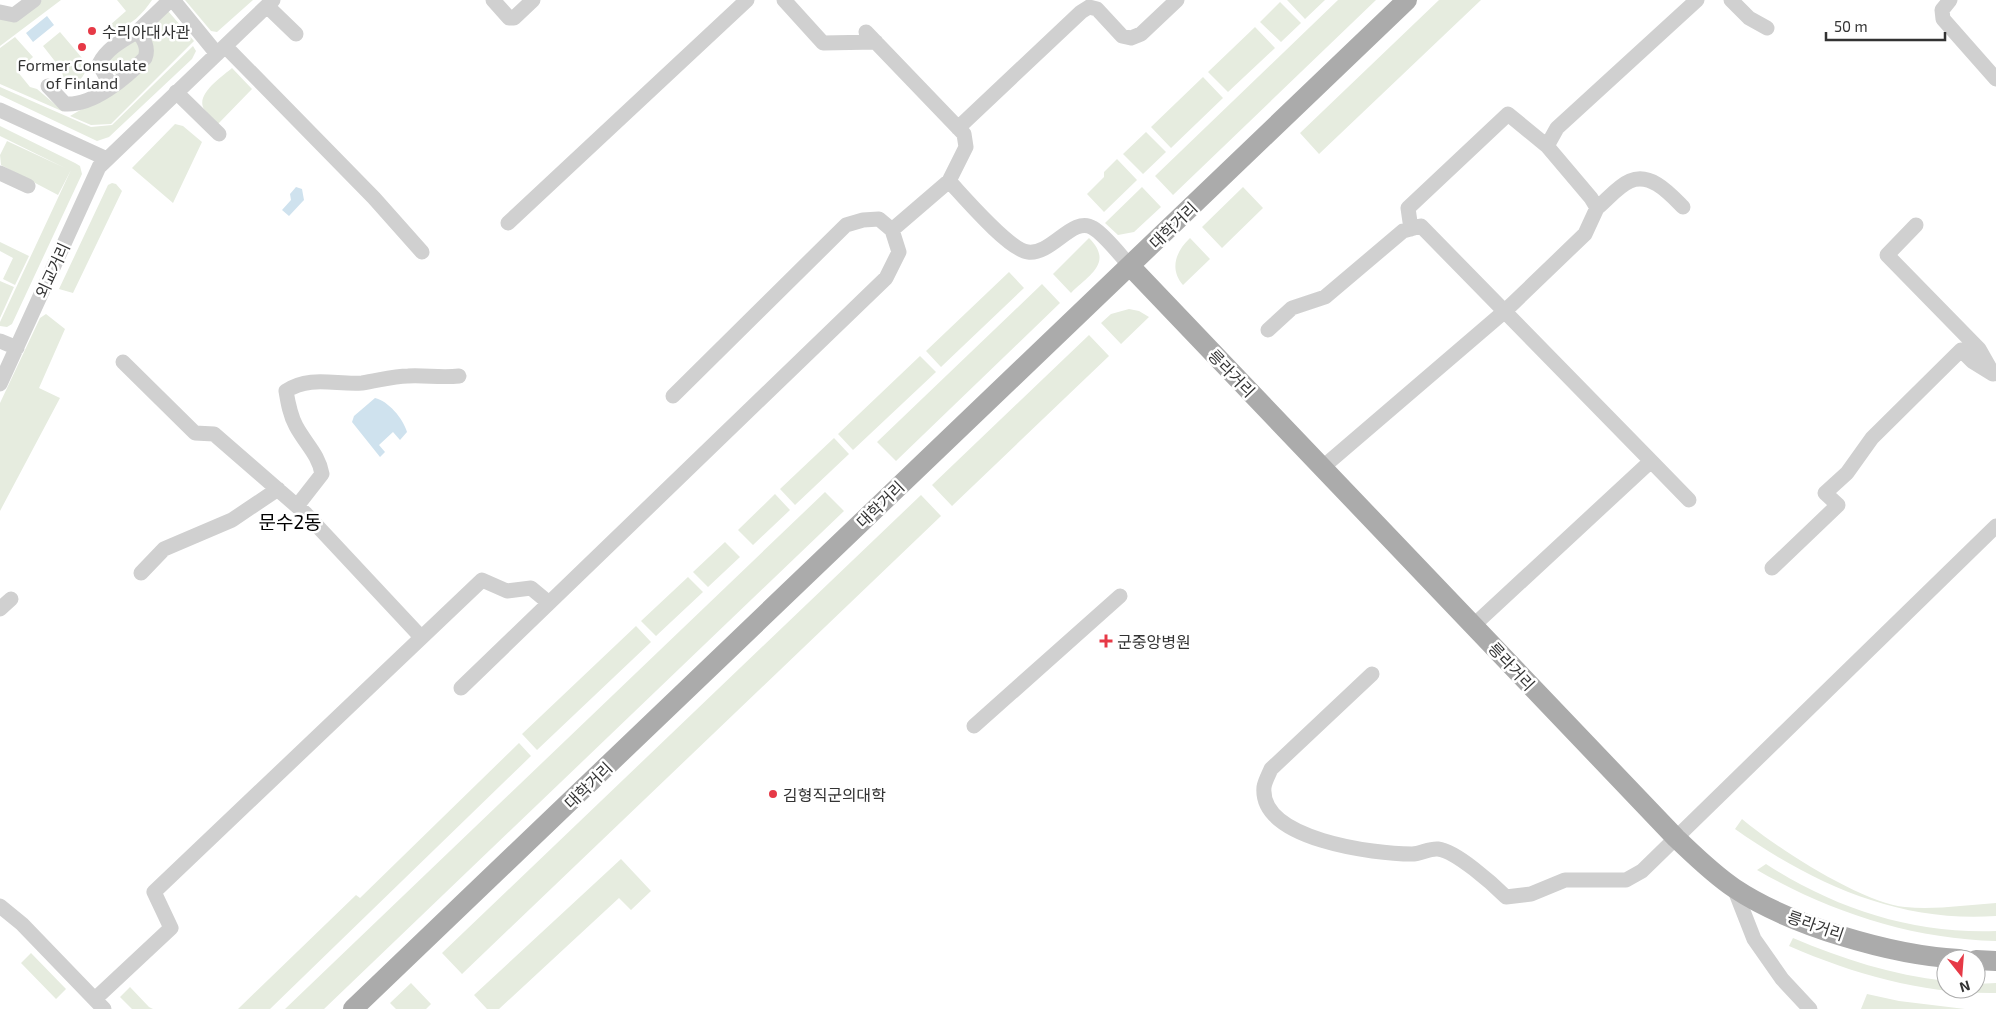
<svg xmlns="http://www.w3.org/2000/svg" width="1996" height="1009" viewBox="0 0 1996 1009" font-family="'Exo 2','Noto Sans KR',sans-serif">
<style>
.green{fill:#e6ecdf}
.water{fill:#cfe2ee}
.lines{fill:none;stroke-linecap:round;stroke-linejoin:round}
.minor{stroke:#d0d0d0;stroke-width:15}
.major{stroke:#ababab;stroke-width:20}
.poi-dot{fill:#e63946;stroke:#fff;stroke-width:2}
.labels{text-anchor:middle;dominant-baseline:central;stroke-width:5;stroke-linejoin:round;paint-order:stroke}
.poi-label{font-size:16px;fill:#333;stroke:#fff;text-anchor:start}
.street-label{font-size:16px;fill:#333;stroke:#fff}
.quarter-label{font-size:19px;fill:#000;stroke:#fff}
</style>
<rect width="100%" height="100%" fill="#fff"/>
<path class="green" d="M42,0H61L0,46V18L25,13Z
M117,0H152C142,15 132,24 114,32L109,26L126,11Z
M185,0H253L217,32L211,31Z
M1287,0H1325L1305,19Z
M1338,0H1376L1173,195L1155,176Z
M1439,0H1481L1319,154L1300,133Z
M1280,2L1301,23L1281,42L1260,22Z
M168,11L194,41L111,124L91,125L70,116L115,90L150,59L145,35Z
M1255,27L1275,48L1228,92L1208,72Z
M60,32L88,65C84,77 78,85 66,86L61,69L43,46Z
M15,37L33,57L17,71L30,87L37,89L64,112L0,84V48Z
M136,40L142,53L117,75L110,70L106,63L122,47Z
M193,46L196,51L192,59L109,137L97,141L0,95V87L91,127L112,125Z
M232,68L252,89L218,124C214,119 208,114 204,109C195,94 223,76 232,68Z
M1203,77L1223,98L1171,148L1151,127Z
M175,124L183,126L202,142L173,203L132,168Z
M0,126L75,163L80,166L82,174L12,324L7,327L0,326V322L71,170L58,195L1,165L0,155L7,141L65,168L0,136Z
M1146,132L1166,152L1143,174L1123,154Z
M1117,159L1137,180L1104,212L1087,194L1104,177V172Z
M112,183L116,184L122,191L73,293L59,289L108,185Z
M1142,187L1161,207L1134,232L1118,235L1105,223Z
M1243,187L1263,208L1222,248L1202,227Z
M1089,238C1114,263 1089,275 1071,293L1053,274Z
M1190,238L1210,259L1183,285C1169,269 1176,251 1190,238Z
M0,242L29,256L15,285L3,279L13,258L0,251Z
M1009,272L1024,288L941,367L926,351Z
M0,281L14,287L0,318Z
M1042,284L1060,303L896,461L877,442Z
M1129,309L1139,311L1149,317L1121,344L1101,323L1111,314Z
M46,314L65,329L39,388L60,398L0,511V403L40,318Z
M1089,335L1109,356L952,506L932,485Z
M920,356L936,372L853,450L838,434Z
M834,438L849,454L795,505L780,489Z
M825,492L844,511L324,1009H285Z
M775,494L790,510L753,545L738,530Z
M921,495L941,516L462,974L442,953Z
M725,542L740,557L708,587L693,572Z
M688,577L703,592L656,636L641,621Z
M636,626L651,642L537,750L522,734Z
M519,743L531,756L270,1009H238L356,895L360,898Z
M1742,819C1775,847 1863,904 1905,907C1934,910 1966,905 1996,903V916C1899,923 1813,884 1735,829Z
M621,859L651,891L631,910L619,898L499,1009H487L474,995Z
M1766,864C1836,909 1912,934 1996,931V941C1911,939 1830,912 1757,870Z
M1793,938C1843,959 1892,975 1946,981V989H1976V984L1996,983V993C1923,994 1856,975 1789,946Z
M31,953L66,989L56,999L21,963Z
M411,983L431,1004L426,1009H396L390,1003Z
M130,987L149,1007L153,1009H132L120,997Z
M1867,994L1899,1001L1965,1009H1861Z"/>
<path class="water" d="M47,16L54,25L33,42L26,33Z
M296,187L302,189L304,200L289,216L282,210L291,200L290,194Z
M375,398C388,401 403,418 407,432L400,440L393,432L379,445L385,452L380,457L352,422L354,416Z"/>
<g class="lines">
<path class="minor" d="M173,0L217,54
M493,0L509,18H514L533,0
M784,0L823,43L876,42
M1731,0L1749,18L1767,28
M1950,0L1942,10L1943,19L1996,79
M267,6L296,34
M0,12L14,15L34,0
M866,32L964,134L966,147L949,181C964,197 1009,250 1028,252C1052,255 1073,215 1093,228C1105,235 1120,255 1130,266
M225,46L374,198L422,252
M48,86L65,104C93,106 126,78 145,58C149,48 144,40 138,31L170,0
M111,86L99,64C107,48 123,40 138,31
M176,92L219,134
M0,110L107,159
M958,128L1081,12L1089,7L1097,9L1122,36L1131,38L1141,34L1177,0
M0,173L28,186
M1597,208C1607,200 1618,186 1630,181C1651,172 1670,194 1683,207
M508,223L747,0
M1916,225L1887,255L1979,349L1992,372
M1411,229L1408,208L1508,114L1547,146
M1268,330L1292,308L1325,297L1403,231L1421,226L1651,461L1474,625
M0,341L17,348
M123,362L195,433L214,434L306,514L421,637
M0,384L99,167L273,0
M673,396L846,225L863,220L879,219L892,230
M1651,461L1689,500
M1323,467L1505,311L1585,234L1597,208L1591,198L1547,146L1557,128L1697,0
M297,506L322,474C319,455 305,443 296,426C290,415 288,403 286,391C310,375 336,385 362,383C377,381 393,376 408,376C425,375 441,378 459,376
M1772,568L1838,505L1825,493L1847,473L1872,438L1961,350L1972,361L1993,374
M141,573L164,549L232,520L278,489
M0,609L11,599
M1372,674L1271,769C1269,774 1265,781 1264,787C1259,840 1375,854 1412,854C1420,854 1430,848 1438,849C1456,851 1493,884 1506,897L1531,894L1565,880H1626L1642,871L1996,526
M461,688L886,278L899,252L892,230L949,181
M974,726L1120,596
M1734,888L1754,939L1782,979L1810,1009
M0,906L22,924L104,1009
M95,999L171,928L154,892L482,580L507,591L531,588L549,603"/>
<path class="major" d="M1130,266L1676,838C1694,855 1713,874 1734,888C1791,926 1891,955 1959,959
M1976,960L1996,961
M353,1009L1407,0"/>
</g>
<g class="poi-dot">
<circle cx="92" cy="31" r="5"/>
<circle cx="82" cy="47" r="5"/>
<path d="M1103.5 633.5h5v5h5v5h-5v5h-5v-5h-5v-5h5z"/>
<circle cx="773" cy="794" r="5"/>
</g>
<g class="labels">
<g class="poi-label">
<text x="102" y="31">수리아대사관</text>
<text x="82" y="64" text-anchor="middle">Former Consulate<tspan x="82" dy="18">of Finland</tspan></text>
<text x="1117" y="641">군중앙병원</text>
<text x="783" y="794">김형직군의대학</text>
</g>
<g class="street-label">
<text transform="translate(1173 225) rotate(-44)">대학거리</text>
<text transform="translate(52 270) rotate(-65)">외교거리</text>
<text transform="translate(1232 373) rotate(46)">릉라거리</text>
<text transform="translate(880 504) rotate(-44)">대학거리</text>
<text transform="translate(1512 666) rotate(47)">릉라거리</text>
<text transform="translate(588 785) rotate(-44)">대학거리</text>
<text transform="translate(1816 925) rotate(19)">릉라거리</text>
</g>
<g class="quarter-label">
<text x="290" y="521">문수2동</text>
</g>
</g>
<g transform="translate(1961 974) rotate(163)"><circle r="24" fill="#ffffff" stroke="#adadad"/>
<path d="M0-4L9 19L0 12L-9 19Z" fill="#e63946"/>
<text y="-8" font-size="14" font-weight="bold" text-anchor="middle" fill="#333333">N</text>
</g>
<path d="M1826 32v8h119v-8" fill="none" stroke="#333333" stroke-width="2.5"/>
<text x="1834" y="32" font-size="15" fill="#333333" stroke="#ffffff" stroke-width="4" paint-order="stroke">50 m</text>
</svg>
